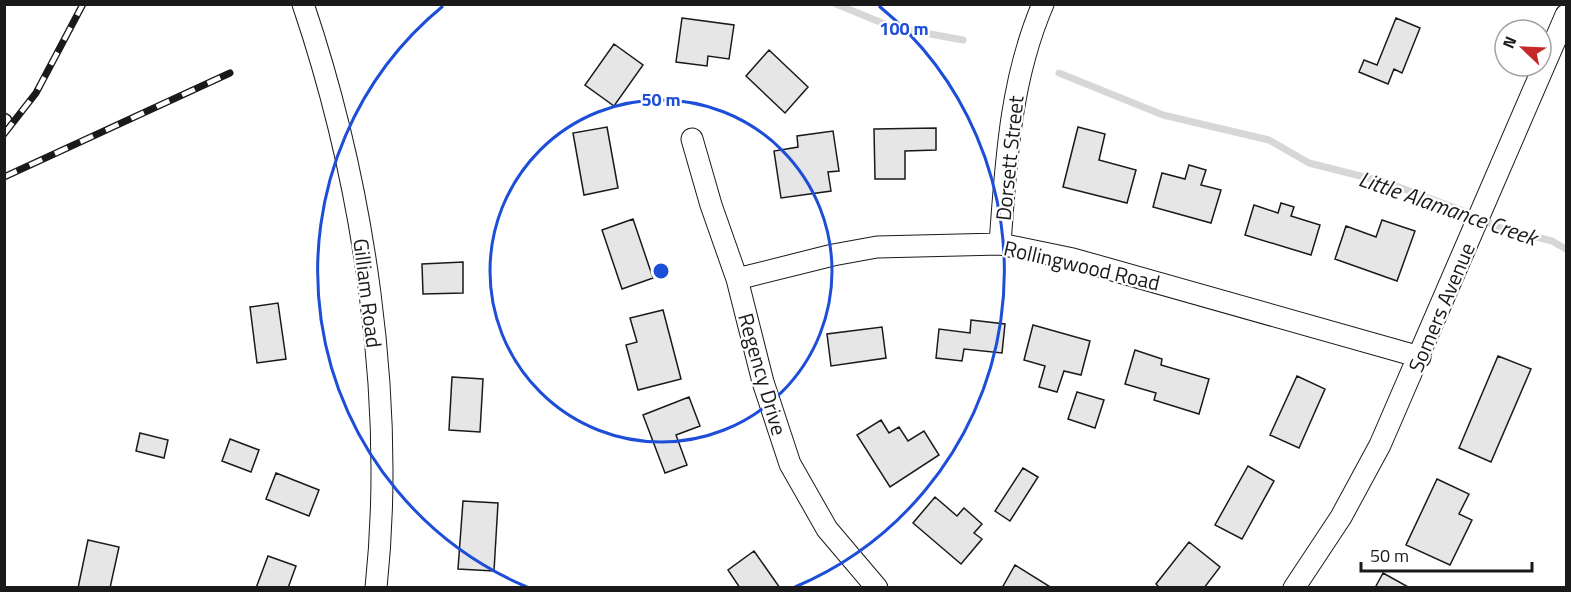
<svg xmlns="http://www.w3.org/2000/svg" width="1571" height="592" viewBox="0 0 1571 592" font-family="'Titillium Web',sans-serif">
<style>
.lines{fill:none;stroke-linecap:round;stroke-linejoin:round}
.stream{stroke:#d7d7d7;stroke-width:7}
.building{fill:#e6e6e6;stroke:#1a1a1a;stroke-width:1.5}
.lane-casing{stroke:#1a1a1a;stroke-width:13}
.street-casing{stroke:#1a1a1a;stroke-width:23}
.lane{stroke:#fff;stroke-width:10}
.street{stroke:#fff;stroke-width:21}
.rail-casing{stroke:#1a1a1a;stroke-width:7}
.rail{stroke:#fff;stroke-width:4.5;stroke-dasharray:14;stroke-linecap:butt}
.ring{fill:none;stroke:#1d4ed8;stroke-width:3}
.labels{text-anchor:middle;dominant-baseline:central;stroke-width:4.5;stroke-linejoin:round;paint-order:stroke}
.street-label{font-size:21px;fill:#1a1a1a;stroke:#fff}
.water-label{font-size:22px;font-style:italic;fill:#1a1a1a;stroke:#fff}
.centre{fill:#1d4ed8;stroke:#fff;stroke-width:3}
.ring-label{font-size:18px;text-anchor:middle;font-weight:bold;fill:#1d4ed8;stroke:#fff;stroke-width:4.5;stroke-linejoin:round;paint-order:stroke}
</style>
<rect width="100%" height="100%" fill="#fff"/>
<g class="lines">
<path class="stream" d="M836,4L892,27L963,40
M1059,73L1163,115L1269,140L1309,163L1388,183L1477,216L1497,227L1552,241L1566,249"/>
</g>
<path class="building" d="M682,18L734,25L729,59L708,56L707,66L676,62Z
M1396,18L1420,28L1402,73L1394,69L1388,84L1359,72L1364,60L1377,65Z
M614,44L643,65L614,106L585,85Z
M769,50L808,87L785,113L746,76Z
M607,127L618,188L584,195L573,133Z
M1078,127L1105,134L1099,160L1136,170L1127,203L1063,187Z
M936,128V150L905,151V179H875L874,129Z
M833,131L839,171L828,172L831,191L781,198L774,151L798,147L797,136Z
M1189,165L1206,170L1201,185L1221,190L1211,223L1153,207L1162,173L1185,179Z
M1281,203L1294,207L1291,216L1320,225L1311,255L1245,235L1254,205L1278,213Z
M633,219L653,278L622,289L602,230Z
M1382,220L1415,231L1397,281L1335,259L1346,226L1376,237Z
M463,262V293L423,294L422,264Z
M278,303L286,359L257,363L250,307Z
M663,310L681,379L638,390L626,345L637,342L630,318Z
M971,320L1005,324L1002,353L964,349L962,361L936,358L939,329L970,333Z
M1033,325L1090,341L1081,375L1064,371L1057,392L1039,387L1045,366L1024,360Z
M882,327L886,358L831,366L827,334Z
M1135,350L1162,359L1161,365L1209,379L1199,414L1154,400L1156,393L1125,384Z
M1498,356L1531,369L1491,462L1459,448Z
M1297,376L1325,389L1299,448L1270,435Z
M452,377L483,379L480,432L449,430Z
M1077,392L1104,400L1095,428L1068,419Z
M689,397L700,426L676,435L687,465L665,473L643,415Z
M881,420L889,433L899,427L908,441L924,431L939,455L890,487L857,435Z
M140,433L168,440L164,458L136,451Z
M230,439L259,450L251,472L222,461Z
M1248,466L1274,481L1242,539L1215,525Z
M1023,468L1038,477L1010,521L995,511Z
M276,473L319,490L309,516L266,499Z
M1437,479L1469,494L1459,514L1472,520L1450,565L1406,545Z
M935,497L957,516L964,508L982,524L974,533L982,539L961,564L913,523Z
M463,501L498,503L494,571L458,569Z
M88,540L119,547L110,588H78Z
M1189,542L1220,567L1204,588H1160L1156,584Z
M754,551L780,588H740L728,570Z
M268,556L296,566L288,588H256Z
M1015,565L1052,588H1002Z
M1383,573L1410,588H1375Z"/>
<g class="lines">
<g class="lane-casing">
<path id="lane" d="M4,119L6,120"/>
</g>
<g class="street-casing">
<path id="street" d="M303,4C364,184 396,399 376,588
M692,139L711,205L737,279L763,382L790,464L827,529L877,588
M1000,244C1006,162 1010,81 1043,4
M737,279L833,255L877,247L1000,244L1073,259L1420,357
M1294,588L1341,517L1380,445L1566,15"/>
</g>
<use href="#lane" class="lane"/>
<use href="#street" class="street"/>
<g class="rail-casing">
<path id="rail" d="M4,134L36,93L83,4
M4,177L230,73"/>
</g>
<use href="#rail" class="rail"/>
</g>
<g class="ring">
<circle cx="661" cy="271" r="171"/>
<path d="M527 587A343 343 0 0 1 443 6M879 6A343 343 0 0 1 795 587"/>
</g>
<g class="labels">
<g class="street-label">
<text transform="translate(1009 158) rotate(-84)">Dorsett Street</text>
<text transform="translate(1082 265) rotate(13)">Rollingwood Road</text>
<text transform="translate(368 293) rotate(83)">Gilliam Road</text>
<text transform="translate(1441 307) rotate(-67)">Somers Avenue</text>
<text transform="translate(763 374) rotate(74)">Regency Drive</text>
</g>
<g class="water-label">
<text transform="translate(1448 208) rotate(19)">Little Alamance Creek</text>
</g>
</g>
<circle cx="661" cy="271" r="9" class="centre"/>
<g class="ring-label">
<text x="904" y="35">100 m</text>
<text x="661" y="106">50 m</text>
</g>
<rect width="1571" height="592" fill="none" stroke="#1a1a1a" stroke-width="12"/>
<g transform="translate(1523 48) rotate(293)"><circle r="28" fill="#ffffff" stroke="#a3a3a3" stroke-width="1.5"/>
<path d="M0-4.5L10 22L0 15L-10 22Z" fill="#c62828"/>
<text y="-9" font-size="16" font-weight="bold" text-anchor="middle" fill="#1a1a1a">N</text>
</g>
<path d="M1361 562v9h171v-9" fill="none" stroke="#1a1a1a" stroke-width="3"/>
<text x="1370" y="562" font-size="18" fill="#1a1a1a" stroke="#ffffff" stroke-width="4.5" paint-order="stroke">50 m</text>
</svg>
